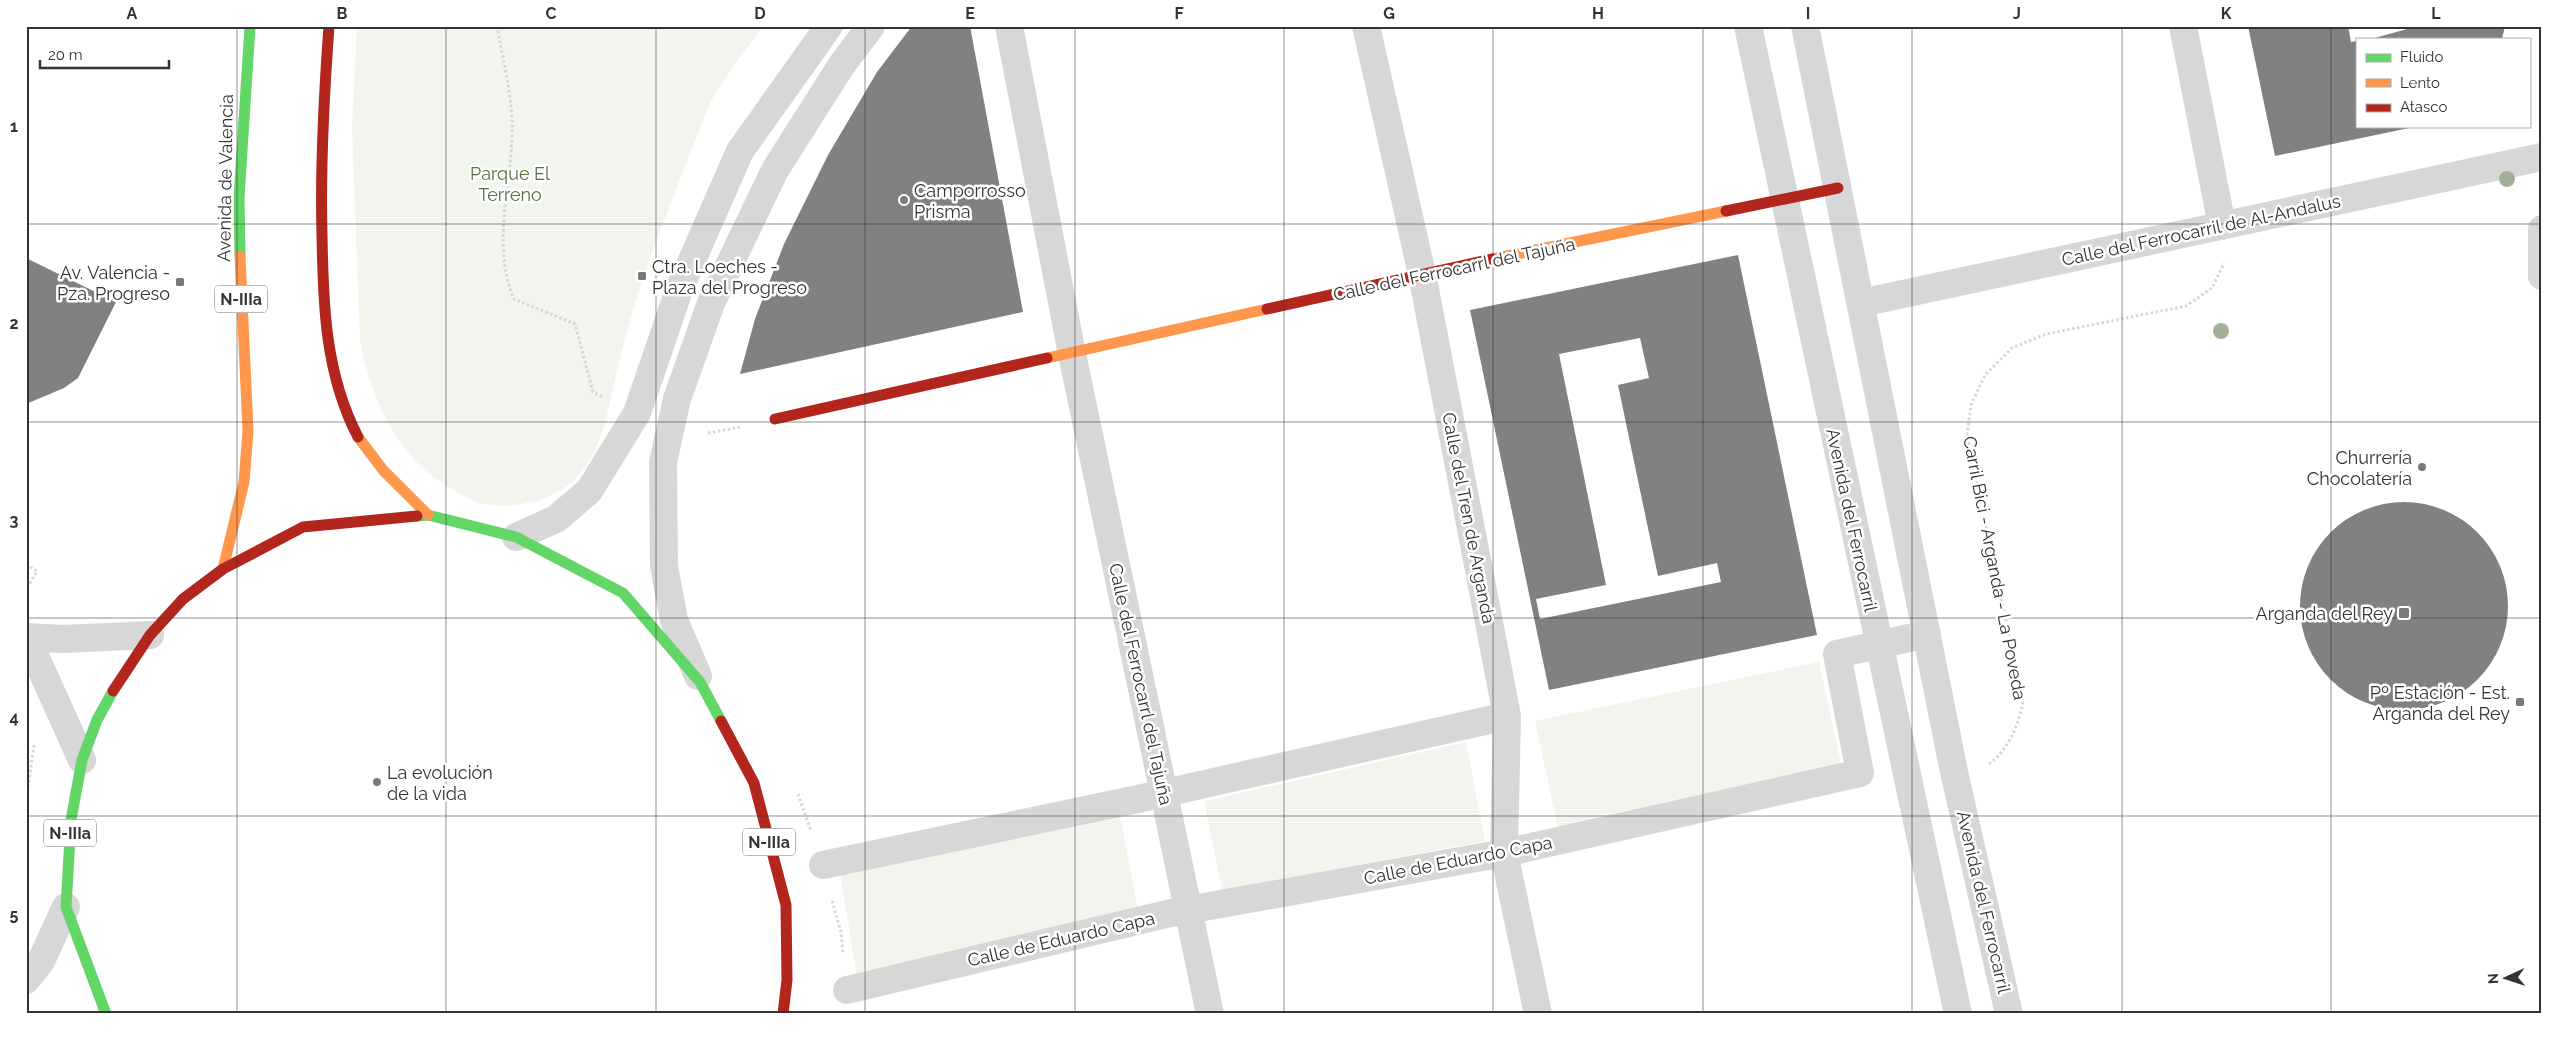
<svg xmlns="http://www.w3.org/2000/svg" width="2568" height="1040" viewBox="0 0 2568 1040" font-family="Raleway,sans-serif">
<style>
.green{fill:#f1f5ed}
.building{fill:#818181;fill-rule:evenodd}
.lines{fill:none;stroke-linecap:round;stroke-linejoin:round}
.path{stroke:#d6d6d6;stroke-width:3;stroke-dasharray:2.5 2.5;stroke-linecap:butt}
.street{stroke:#d7d7d7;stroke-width:28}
.fast{stroke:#63d668;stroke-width:11}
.slow{stroke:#ff974d;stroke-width:11}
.jam{stroke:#b3261e;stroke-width:11}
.tree{fill:#a2b095}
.grid{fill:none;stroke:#333;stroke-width:1;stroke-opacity:0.55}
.poi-dot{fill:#7a7a7a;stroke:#fff;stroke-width:2}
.labels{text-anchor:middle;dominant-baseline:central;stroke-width:5;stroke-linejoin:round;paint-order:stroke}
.shield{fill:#fff;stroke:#707070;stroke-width:1}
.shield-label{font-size:16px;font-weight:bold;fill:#333}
.park-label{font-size:18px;fill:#56703f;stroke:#fff}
.street-label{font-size:18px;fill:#333;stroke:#fff}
.poi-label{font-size:18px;fill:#333;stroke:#fff;text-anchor:end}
.neatline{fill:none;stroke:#333;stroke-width:2}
.grid-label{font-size:16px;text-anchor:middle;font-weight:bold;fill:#333}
</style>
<rect width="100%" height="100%" fill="#fff"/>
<path class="green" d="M357,26H763C747,49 728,72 714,96C705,112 699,132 692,149C672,198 654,247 637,297C628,324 622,352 615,380C607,415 602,449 577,477C554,502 511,510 478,503C471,501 463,495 457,492C398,461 372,402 360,340L352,129Z
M1819,662L1842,769L1558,828L1535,721Z
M1466,742L1485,841L1222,890L1204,801Z
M1120,816L1139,915L857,976L840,873Z"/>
<path class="building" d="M912,26H970L1023,312L740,374L755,319L784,244L828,155L877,72Z
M2248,26H2348L2351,42L2357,41V126L2414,127L2275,156Z
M2408,26H2505L2502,39H2371L2407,29Z
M1738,255L1817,635L1549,690L1470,310ZM1640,338L1649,378L1618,385L1658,576L1717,563L1721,582L1540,619L1536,599L1606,585L1559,354Z
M26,258L116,302L78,378L64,388L26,404Z
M2300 606a104 104 0 1 1 208 0a104 104 0 1 1-208 0Z"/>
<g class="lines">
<path class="path" d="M497,26C503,62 514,100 512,137C510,191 492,247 514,299L575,324L593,392L603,397
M708,433L741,427
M26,564L37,571L26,590
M1989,764C2009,749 2018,726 2023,702L1967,435L1971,405L1985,375L2012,348L2046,334L2186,306L2212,288L2224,263
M798,794L811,831
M26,802L34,745
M832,901L841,932L843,954"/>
<path class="street" d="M1009,26L1072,354L1210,1014
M1366,26L1422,274L1507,716L1504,853L1538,1014
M1748,26L1958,1014
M1805,26L1954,772L2009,1014
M2183,26L2222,226
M2542,229V276
M1861,303L2542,157
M516,537L556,519L589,491L637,413L679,290L740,151L829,26
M26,637L63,639L150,635
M27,638L82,760
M698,676L674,620L664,566L663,462L677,399L711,303L775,170L841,66L871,26
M823,865L1147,797L1507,716
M26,980L41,961L66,907
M847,990L1171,913L1504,853L1860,773L1837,654L1927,634"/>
<path class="fast" d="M240,256L239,198L250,26
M417,516L428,515L516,537L623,593L700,682L721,721
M106,1014L66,907L71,820L82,760L97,720L113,691"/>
<path class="slow" d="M1492,259L1726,211
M1047,358L1267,309
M358,437L383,470L428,515
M223,569L244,482L248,431L240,256"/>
<path class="jam" d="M329,26C324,95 320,165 322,234C323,304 325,374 358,437
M1726,211L1838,188
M1267,309L1492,259
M775,419L1047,358
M113,691L150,635L183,599L223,569L303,527L417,516
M721,721L754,783L786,905L787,980L783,1014"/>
</g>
<g class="tree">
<circle cx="2507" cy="179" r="8"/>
<circle cx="2221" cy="331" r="8"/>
</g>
<path class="grid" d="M237,26V1014M446,26V1014M656,26V1014M865,26V1014M1075,26V1014M1284,26V1014M1493,26V1014M1703,26V1014M1912,26V1014M2122,26V1014M2331,26V1014M26,224H2542M26,422H2542M26,618H2542M26,816H2542"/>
<g class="poi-dot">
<circle cx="904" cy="200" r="5"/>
<rect x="637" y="271" width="10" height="10" rx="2.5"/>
<rect x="175" y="277" width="10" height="10" rx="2.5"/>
<circle cx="2422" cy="467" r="5"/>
<rect x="2398" y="607" width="12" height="12" rx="2.5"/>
<rect x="2515" y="697" width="10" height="10" rx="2.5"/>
<circle cx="377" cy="782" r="5"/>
</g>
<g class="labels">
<g class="shield">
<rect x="215" y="285.5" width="52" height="27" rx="4"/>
<rect x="44" y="819.5" width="52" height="27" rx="4"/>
<rect x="743" y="828.5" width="52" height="27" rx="4"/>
</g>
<g class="shield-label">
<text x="241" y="299">N-IIIa</text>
<text x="70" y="833">N-IIIa</text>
<text x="769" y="842">N-IIIa</text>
</g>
<g class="park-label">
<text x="510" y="173">Parque El<tspan x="510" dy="21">Terreno</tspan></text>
</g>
<g class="street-label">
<text transform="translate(225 178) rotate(-89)">Avenida de Valencia</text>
<text transform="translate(2201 230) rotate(-12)">Calle del Ferrocarril de Al-Andalus</text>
<text transform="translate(1454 269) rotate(-12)">Calle del Ferrocarrl del Tajuña</text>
<text transform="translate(1469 518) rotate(79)">Calle del Tren de Arganda</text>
<text transform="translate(1852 520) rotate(78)">Avenida del Ferrocarril</text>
<text transform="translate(1995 568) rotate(79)">Carril Bici - Arganda - La Poveda</text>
<text transform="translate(1141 684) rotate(78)">Calle del Ferrocarrl del Tajuña</text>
<text transform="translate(1458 860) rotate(-11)">Calle de Eduardo Capa</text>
<text transform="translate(1984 902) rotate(77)">Avenida del Ferrocarril</text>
<text transform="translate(1061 939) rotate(-13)">Calle de Eduardo Capa</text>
</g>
<g class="poi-label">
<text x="914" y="190" text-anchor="start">Camporrosso<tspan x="914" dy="21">Prisma</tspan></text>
<text x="652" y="266" text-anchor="start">Ctra. Loeches -<tspan x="652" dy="21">Plaza del Progreso</tspan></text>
<text x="170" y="272">Av. Valencia -<tspan x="170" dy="21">Pza. Progreso</tspan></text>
<text x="2412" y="457">Churrería<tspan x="2412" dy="21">Chocolatería</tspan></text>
<text x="2393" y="613">Arganda del Rey</text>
<text x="2510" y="692">Pº Estación - Est.<tspan x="2510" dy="21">Arganda del Rey</tspan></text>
<text x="387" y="772" text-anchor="start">La evolución<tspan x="387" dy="21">de la vida</tspan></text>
</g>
</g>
<rect width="2568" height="1040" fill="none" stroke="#ffffff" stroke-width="55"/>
<rect x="2356" y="38" width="175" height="90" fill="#ffffff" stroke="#adadad"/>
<rect x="2366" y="54" width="25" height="8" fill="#63d668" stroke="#adadad"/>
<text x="2400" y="62" font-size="15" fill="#333333">Fluido</text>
<rect x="2366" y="79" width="25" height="8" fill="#ff974d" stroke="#adadad"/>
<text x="2400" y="88" font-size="15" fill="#333333">Lento</text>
<rect x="2366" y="104" width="25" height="8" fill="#b3261e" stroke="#adadad"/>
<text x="2400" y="112" font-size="15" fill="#333333">Atasco</text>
<g transform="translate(2506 978) rotate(267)" stroke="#ffffff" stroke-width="4" paint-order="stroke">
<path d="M0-4L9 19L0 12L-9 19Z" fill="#333333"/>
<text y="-8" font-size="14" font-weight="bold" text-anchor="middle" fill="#333333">N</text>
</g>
<path d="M40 60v8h129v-8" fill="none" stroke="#333333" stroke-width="2.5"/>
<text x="48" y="60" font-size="15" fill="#333333" stroke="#ffffff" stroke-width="4" paint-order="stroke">20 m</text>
<rect x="28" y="28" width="2512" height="984" class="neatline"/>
<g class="grid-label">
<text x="132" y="19">A</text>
<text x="342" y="19">B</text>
<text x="551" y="19">C</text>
<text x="760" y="19">D</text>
<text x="970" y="19">E</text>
<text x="1179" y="19">F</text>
<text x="1389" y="19">G</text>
<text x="1598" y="19">H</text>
<text x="1808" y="19">I</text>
<text x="2017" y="19">J</text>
<text x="2226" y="19">K</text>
<text x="2436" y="19">L</text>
<text x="14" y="132">1</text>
<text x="14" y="329">2</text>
<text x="14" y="526">3</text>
<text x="14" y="723">4</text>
<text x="14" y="920">5</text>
</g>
</svg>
